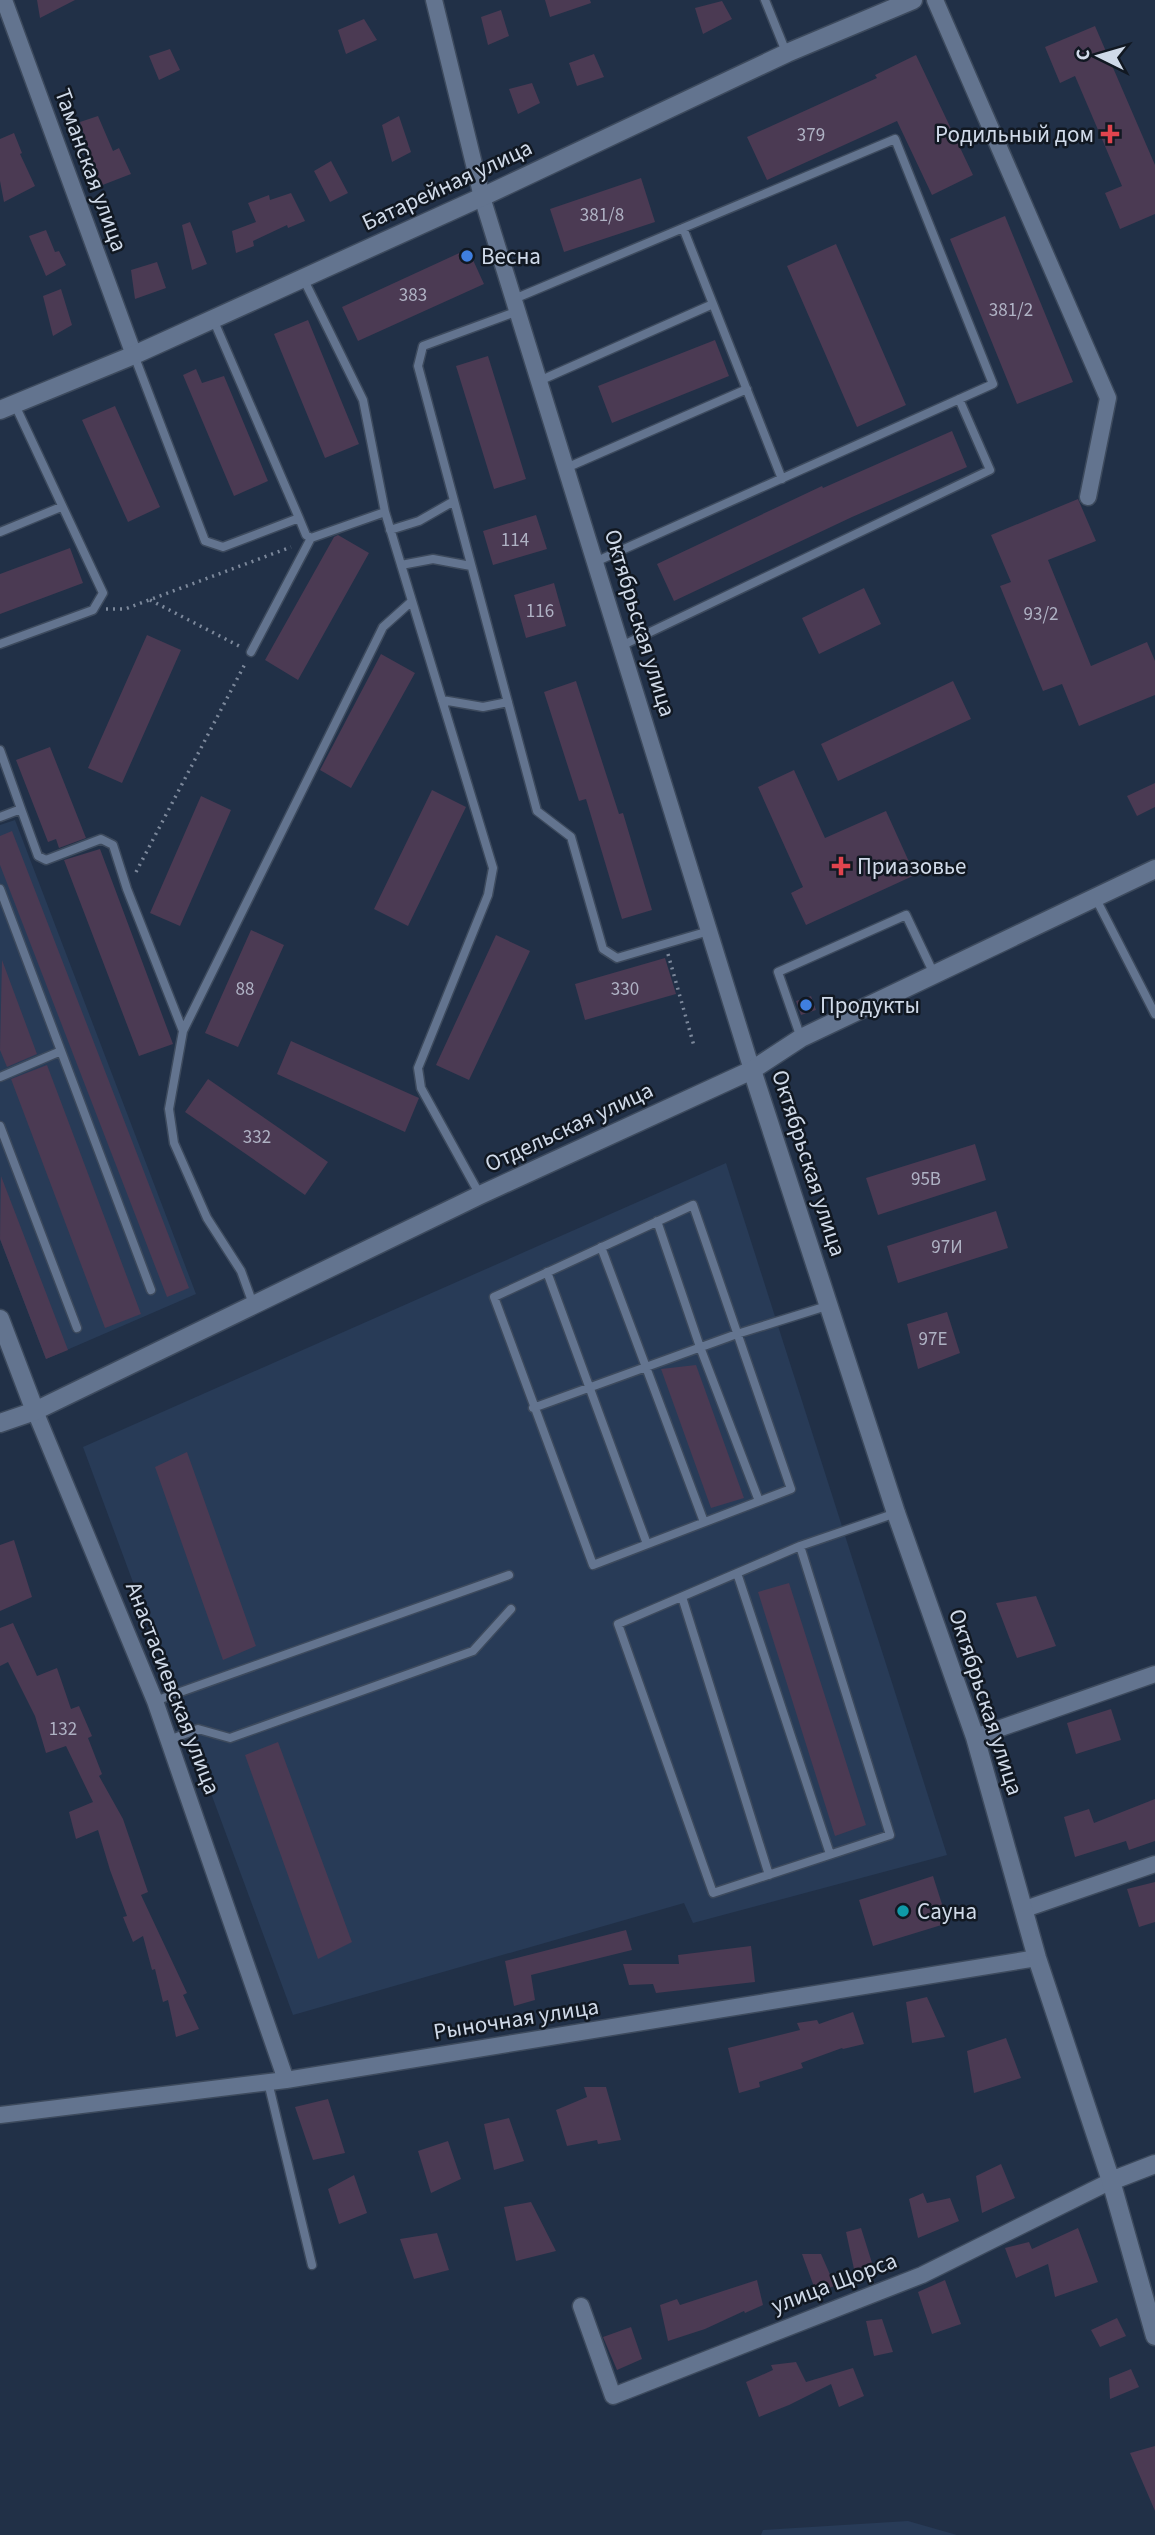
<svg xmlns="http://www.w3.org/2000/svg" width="1155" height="2535" viewBox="0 0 1155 2535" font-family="'Source Sans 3',sans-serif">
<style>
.built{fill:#283b57}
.building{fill:#4b3a53}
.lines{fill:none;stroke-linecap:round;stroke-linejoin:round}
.lane-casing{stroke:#3d4a5d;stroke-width:11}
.street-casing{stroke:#3d4a5d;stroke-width:19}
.secondary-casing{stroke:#3d4a5d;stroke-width:21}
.path{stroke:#7c889b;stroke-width:3.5;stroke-dasharray:2 5;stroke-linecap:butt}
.lane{stroke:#63748f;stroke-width:8}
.street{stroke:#63748f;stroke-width:16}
.secondary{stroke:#63748f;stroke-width:18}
.health-dot{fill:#e0444e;stroke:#111822;stroke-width:2.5}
.shop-dot{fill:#3f7fe0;stroke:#111822;stroke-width:2.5}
.culture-dot{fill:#0f9aa8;stroke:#111822;stroke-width:2.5}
.labels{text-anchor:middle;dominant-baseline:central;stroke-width:5;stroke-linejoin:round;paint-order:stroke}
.number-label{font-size:19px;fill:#afb2c4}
.poi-label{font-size:23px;fill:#d0dae9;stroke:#111822;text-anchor:start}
.street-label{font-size:23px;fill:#d0dae9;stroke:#111822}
</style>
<rect width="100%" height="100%" fill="#213047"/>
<path class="built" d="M15,820L196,1294L46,1359L0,1239V825Z
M726,1163L947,1855L693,1923L684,1903L293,2015L83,1447Z
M908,2521L957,2535H761L763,2530Z"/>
<path class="building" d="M37,0H75L40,18Z
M545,0H590L591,3L550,17Z
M722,1L732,19L703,34L695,8Z
M501,10L509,36L488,45L481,17Z
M364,19L377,40L346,54L338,30Z
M1095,26L1155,165V214L1120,229L1105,193L1122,186L1075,76L1060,83L1045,47Z
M170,49L180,70L159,80L149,56Z
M594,54L604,77L577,86L569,63Z
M916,55L973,175L932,195L897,121L767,180L747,137L877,78L875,75Z
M532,83L540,103L518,114L509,89Z
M98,116L113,151L119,148L131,174L100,186L89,161L92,160L80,122Z
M399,116L411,152L392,162L382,125Z
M14,133L22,153L20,154L35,186L4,202L0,181V139Z
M331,161L348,193L330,202L314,171Z
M641,178L655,222L564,252L550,209Z
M291,193L305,221L288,228L287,225L253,241L254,246L236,253L232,231L256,222L248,203L269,195L270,200Z
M1005,216L1073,382L1017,404L950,239Z
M190,222L207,264L192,270L182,225Z
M46,230L55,252L59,251L66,265L46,276L29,236Z
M836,244L906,405L857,427L787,266Z
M468,249L484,284L358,341L342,307Z
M157,262L166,288L135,299L131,270Z
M61,289L72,325L53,336L43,296Z
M308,320L359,444L325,458L274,334Z
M715,340L729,376L612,423L598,386Z
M488,356L526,479L494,489L456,366Z
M196,369L202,383L224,376L268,481L234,496L183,375Z
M115,406L160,507L128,522L82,420Z
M952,431L967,467L852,517L674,601L657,564L822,486L823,488Z
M1078,499L1096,541L1048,560L1091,666L1147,642L1155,661V695L1079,726L1062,684L1043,691L1000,586L1011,582L991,535Z
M536,515L547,549L493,565L483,531Z
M338,535L369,553L298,680L265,660L334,537Z
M70,548L83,583L0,614V574Z
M554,583L566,626L526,638L514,595Z
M864,588L881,624L819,654L802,618Z
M147,635L181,650L122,783L88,768Z
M381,654L415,673L351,788L320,770Z
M576,681L619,814L623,813L652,910L622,919L586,799L579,801L544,692Z
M953,681L971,719L838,781L821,744Z
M50,747L86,838L59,848L56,839L48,842L16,760Z
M794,770L825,838L886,811L915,875L806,925L791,893L803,887L758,787Z
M1155,783V807L1137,816L1127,796Z
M432,790L466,807L408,926L374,909Z
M201,796L231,810L180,926L150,913Z
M12,831L189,1288L167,1297L0,865V836Z
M100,849L173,1044L139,1056L64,860Z
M251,930L284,945L238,1047L205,1033Z
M496,935L530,951L469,1080L436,1065Z
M665,958L676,994L585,1020L575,984Z
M2,960L37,1054L7,1067L0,1050Z
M811,996L816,1010L801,1015L796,1001Z
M291,1041L419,1098L405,1132L277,1074Z
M47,1065L141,1314L105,1328L11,1079Z
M208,1079L328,1162L305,1195L185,1112Z
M975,1144L986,1180L878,1215L866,1178Z
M1,1176L68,1350L46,1359L0,1239Z
M996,1211L1008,1248L898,1283L887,1246Z
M947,1312L960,1353L918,1369L907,1324Z
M696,1365L744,1498L711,1508L661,1369Z
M187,1452L256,1646L223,1660L155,1467Z
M14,1540L32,1597L0,1611V1545Z
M789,1583L866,1825L835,1836L758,1592Z
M1036,1596L1056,1646L1017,1658L996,1603Z
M13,1623L37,1676L57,1668L71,1709L79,1706L92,1736L88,1738L102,1774L99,1776L123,1819L148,1892L141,1895L187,1993L183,1995L199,2029L176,2037L168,2000L163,2002L155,1969L152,1970L143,1936L133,1942L123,1917L127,1916L110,1870L98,1830L76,1839L69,1812L93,1802L66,1746L46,1753L35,1716L8,1662L0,1666V1628Z
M1111,1709L1121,1740L1076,1754L1067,1723Z
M278,1742L352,1942L318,1959L245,1755Z
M1155,1799V1841L1129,1850L1126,1841L1075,1857L1064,1817L1089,1809L1094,1823Z
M933,1876L948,1923L873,1946L859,1900Z
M1155,1882V1922L1139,1927L1127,1889Z
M626,1930L632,1950L531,1975L535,2000L514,2006L505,1961Z
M751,1946L755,1982L656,1993L653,1984L629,1985L623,1964H679L678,1955Z
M927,1997L945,2037L912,2043L906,2002Z
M853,2012L864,2044L843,2049L842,2048L801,2063L803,2068L759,2082L760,2087L739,2093L728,2048L800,2030L797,2023L817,2020L819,2024Z
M1006,2038L1021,2078L974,2093L967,2051Z
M584,2087H606L621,2140L598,2144L597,2140L567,2146L556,2110L587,2097Z
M328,2099L345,2153L313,2160L295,2107Z
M509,2118L524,2161L494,2170L484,2124Z
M448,2141L461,2179L431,2193L418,2151Z
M1001,2164L1015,2198L982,2213L976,2176Z
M354,2175L367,2213L339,2224L328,2189Z
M923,2193L927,2203L950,2198L959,2221L918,2238L909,2199Z
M531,2202L556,2251L516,2261L504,2207Z
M861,2228L873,2266L854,2269L846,2232Z
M1078,2228L1098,2282L1055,2297L1048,2264L1016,2278L1005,2248L1029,2242L1032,2249Z
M437,2233L449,2270L414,2279L400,2239Z
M802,2254H821L835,2286L816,2292Z
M757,2280L763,2305L745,2313L744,2311L705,2329L668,2341L660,2305L677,2299L680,2305Z
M945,2280L961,2324L932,2334L918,2292Z
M1117,2318L1126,2336L1100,2347L1091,2330Z
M882,2319L893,2352L874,2356L866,2321Z
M631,2327L642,2359L617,2370L603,2337Z
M796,2362L806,2382L853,2368L864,2396L839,2407L831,2384L789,2405L759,2417L746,2382L773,2370L771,2365Z
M1131,2369L1139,2387L1110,2399L1109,2378Z
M1155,2446V2511L1130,2453Z"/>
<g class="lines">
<g class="lane-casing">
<path id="lane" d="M765,0L786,52
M683,228L782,479
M514,299L895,139L993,384L595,562
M518,311L423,346L418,366L537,811L571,837L603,949L617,958L709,931
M213,319L299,518
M134,355L205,541L223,547L299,518L306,535L311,538L385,512L363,400L303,278
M539,381L713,304
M566,468L747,389
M390,530L419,521L454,501
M0,532L61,507
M401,565L433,559L471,566
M412,601L493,868L488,895L418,1068L421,1088L480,1195
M0,644L93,610L103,593L15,405
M621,646L990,470L959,399
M251,652L311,538
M442,700L483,707L508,702
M0,750L21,809L0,817
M21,809L38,856L46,860L101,839L113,845L127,889L183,1031L169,1109L174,1143L207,1218L241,1271L253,1304
M0,889L61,1051L0,1077
M1095,897L1155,1014
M183,1031L383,627L412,601L385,512
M801,1038L778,972L906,915L934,974
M61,1051L151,1290
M0,1126L77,1328
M693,1205L791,1489L593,1565L494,1297Z
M657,1221L700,1347L759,1501
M601,1247L704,1522
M547,1272L647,1544
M533,1408L737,1334L830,1305
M800,1546L890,1835L713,1893L618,1624L800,1546L896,1513
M737,1573L830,1854
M682,1597L769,1875
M155,1701L509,1575
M169,1740L198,1729L230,1738L473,1651L511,1609
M268,2082L312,2265"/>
</g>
<g class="street-casing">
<path id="street" d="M4,0L134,355
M434,0L482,197L752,1070
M935,0L1108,398L1088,497
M35,1411L155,1701L286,2080
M975,1737L1155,1674
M1025,1909L1155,1864
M0,2115L286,2080L1037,1958
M581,2306L613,2396L922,2275L1111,2181"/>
</g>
<g class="secondary-casing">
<path id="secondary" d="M0,410L134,355L482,197L787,53L913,0
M752,1070L896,1513L975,1737L1037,1958L1111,2181L1155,2336
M0,1319L35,1411
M0,1423L35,1411L480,1195L752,1070L801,1038L1155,869
M1111,2181L1155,2164"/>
</g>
<path class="path" d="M150,600L241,647
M106,609H125L291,547
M136,872L246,662
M668,954L694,1046"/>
<use href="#lane" class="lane"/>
<use href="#street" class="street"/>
<use href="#secondary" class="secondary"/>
</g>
<g class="health-dot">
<path d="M1106.5 123.5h7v7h7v7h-7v7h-7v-7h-7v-7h7z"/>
<path d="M837.5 855.5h7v7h7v7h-7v7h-7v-7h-7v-7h7z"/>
</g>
<g class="shop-dot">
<circle cx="467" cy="256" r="7"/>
<circle cx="806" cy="1005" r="7"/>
</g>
<circle class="culture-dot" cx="903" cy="1911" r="7"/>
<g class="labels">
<g class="number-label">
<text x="811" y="135">379</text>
<text x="602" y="215">381/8</text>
<text x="413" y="295">383</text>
<text x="1011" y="310">381/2</text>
<text x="515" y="540">114</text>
<text x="540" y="611">116</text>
<text x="1041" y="614">93/2</text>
<text x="245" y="989">88</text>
<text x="625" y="989">330</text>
<text x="257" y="1137">332</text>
<text x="926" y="1179">95В</text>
<text x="947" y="1247">97И</text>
<text x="933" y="1339">97Е</text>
<text x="63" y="1729">132</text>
</g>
<g class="poi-label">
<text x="1094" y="134" text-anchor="end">Родильный дом</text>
<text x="481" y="256">Весна</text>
<text x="857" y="866">Приазовье</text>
<text x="820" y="1005">Продукты</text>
<text x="917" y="1911">Сауна</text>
</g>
<g class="street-label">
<text transform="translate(91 170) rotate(70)">Таманская улица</text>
<text transform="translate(447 185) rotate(-25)">Батарейная улица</text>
<text transform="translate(640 623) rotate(73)">Октябрьская улица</text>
<text transform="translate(569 1127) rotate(-25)">Отдельская улица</text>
<text transform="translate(809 1163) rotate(72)">Октябрьская улица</text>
<text transform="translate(173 1688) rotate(69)">Анастасиевская улица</text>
<text transform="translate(986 1702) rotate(72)">Октябрьская улица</text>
<text transform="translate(516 2019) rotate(-9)">Рыночная улица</text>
<text transform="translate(834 2283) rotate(-21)">улица Щорса</text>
</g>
</g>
<g transform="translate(1099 56) rotate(275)" stroke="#111822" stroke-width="5" paint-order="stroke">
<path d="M0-5L12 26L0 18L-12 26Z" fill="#d0dae9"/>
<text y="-10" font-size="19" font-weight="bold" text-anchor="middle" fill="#d0dae9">С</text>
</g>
</svg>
